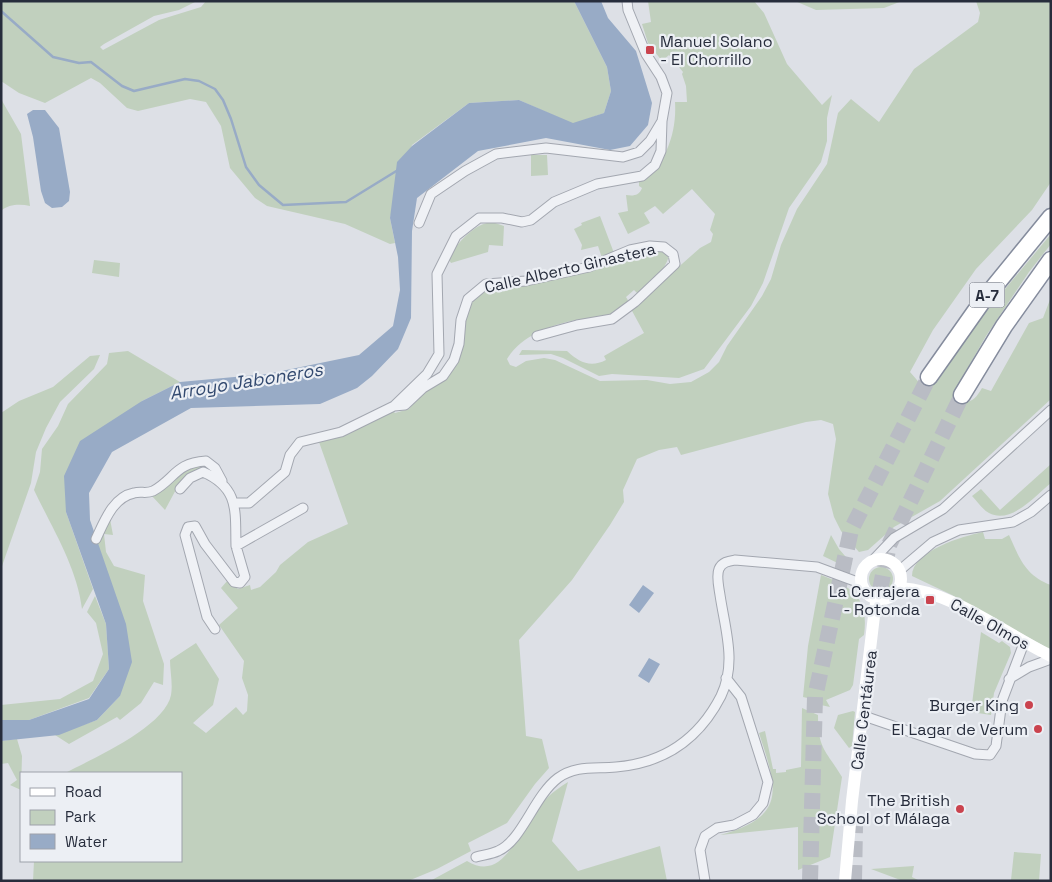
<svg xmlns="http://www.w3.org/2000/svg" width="1052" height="882" viewBox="0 0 1052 882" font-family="'Space Grotesk',sans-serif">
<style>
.green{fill:#c1d0be}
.water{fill:#98abc6}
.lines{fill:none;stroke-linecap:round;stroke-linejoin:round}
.stream{stroke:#98abc6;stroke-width:2.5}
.highway-tunnel{stroke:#b9bcc4;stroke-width:16;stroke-dasharray:16 8;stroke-linecap:butt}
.street-casing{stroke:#a3a7b0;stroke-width:11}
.highway-casing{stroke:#858c9d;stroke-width:19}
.street{stroke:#eff1f5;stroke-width:9}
.secondary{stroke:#fff;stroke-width:12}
.highway{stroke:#fff;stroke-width:16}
.poi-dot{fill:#ca434e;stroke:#eceff4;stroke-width:2}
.labels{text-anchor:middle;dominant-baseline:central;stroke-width:4.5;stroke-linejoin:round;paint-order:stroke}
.shield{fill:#eceff4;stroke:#626773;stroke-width:1}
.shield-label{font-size:15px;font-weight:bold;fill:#272d3c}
.poi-label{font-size:16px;fill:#272d3c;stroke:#eceff4;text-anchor:end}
.street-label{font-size:16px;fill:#272d3c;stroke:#eceff4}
.water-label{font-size:18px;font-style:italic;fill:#32496f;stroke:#eceff4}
</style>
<rect width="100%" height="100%" fill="#dde0e6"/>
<path class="green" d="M1,1H197L179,10L154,16L104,44L100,47L103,50L159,20L201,7L206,1H574L607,67L611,91L604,113L573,124L519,100L469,103L412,145L390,218L395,243L390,244L345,224L267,206L255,198L230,168L221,126L206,102L190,99L138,111L127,108L100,83L91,78L45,103L19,93L1,81Z
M648,1H754L764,13L787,64L822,105L832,95L827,118V141L821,162L789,208L763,283L751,306L704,369L679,378L612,374L599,376L563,358L551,354L519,355L522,350L567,351C579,362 590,368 606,360L604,356L644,333L631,309L700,248L711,242L713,234L710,230L715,214L692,189L663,214L655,206L644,213L650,223L628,234L618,213L628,211L626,195C633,196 639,196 642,188L639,186V182C666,166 677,132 675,102H687L686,86L682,74L683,72L669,55L662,61L648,43L642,24L651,22Z
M795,1H902L884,8L816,10Z
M976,1H1051V182L1032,210L976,269L933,330L910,372L923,387H930L937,382L980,319L1051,234V244L1029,272L986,336L958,385L957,394L963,402C974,402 977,396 982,388L991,391L1029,323L1043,318L1051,297V399L940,501L894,527L868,550L859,552L841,531L834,517L828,494L836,439L833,424L821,420L806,422L681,455L677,447L659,450L637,459L623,490L624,502L610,525L572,580L519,640L526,736L542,739L549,768L535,784L507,823L468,843L471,851L437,869L408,881H33L34,861H181V773H65C92,759 165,727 171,695C173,684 170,671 170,660L196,643L219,679L213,705L193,723L206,733L236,707L243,715L247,711L248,695L242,678L244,661L219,625L238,608L221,588L228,580L238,589L250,585L251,590L260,587L276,572L280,565L308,542L348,524L319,442L349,434L392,410L395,413L409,409L424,391L449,373L471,298L483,289L601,267L630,252L657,249L664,251L669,256C664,273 651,283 638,294L634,290L626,297L629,302C623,306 617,312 610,315C600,319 587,318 576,320C550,325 521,336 507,359L510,365L516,367L526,361L544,358L555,360L600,381L647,380L670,384L691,382L709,372L719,362L727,346L762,296L771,279L781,245L797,209L827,164L838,113L851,99L879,122L914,69L978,22L980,13Z
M1,99L21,134L30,206C20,204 9,204 1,211Z
M531,155H547L548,175L531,176Z
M600,216L614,253L603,261L598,246L581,250L582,245L574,229L582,225L581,223Z
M492,222L504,226L503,246L489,245L488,252L451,263L448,258C458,243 473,224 492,222Z
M94,260L120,263L119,277L92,273Z
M128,351L180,382L142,401L66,512L93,589L82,609C77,567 52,528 34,490L40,472L42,449L58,426L68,404L107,364L109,353Z
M100,355L94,369L60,402L46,428L36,452L31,483L1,569V413L19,401L53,387L90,356Z
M204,463L217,475L212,472L179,484L165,510L151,495L181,470Z
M1051,464V483C1036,495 1011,525 989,513C983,510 977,501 972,496L981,489L1000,510Z
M110,519L113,535L104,534L106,552L114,566L145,575L143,601L164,664L163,685L154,682L141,703L120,720L117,717L69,744L55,735L97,720L120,696L104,562L97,542Z
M983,532L985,539H1002L1009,535C1020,559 1025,575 1051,585V650L952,595L912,576C912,551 963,536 983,532Z
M831,535L839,549L852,564L848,568L823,556Z
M869 579a12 12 0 1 1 24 0a12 12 0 1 1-24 0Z
M821,575C853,587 869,598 864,635L859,639L853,685L850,690L826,700L830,707L816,704V700L803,697L808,646Z
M95,596L106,624L109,669L89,698L29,720H1V705L60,699L93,681L103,654L96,623L87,612Z
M981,632L999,643L1002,641L1010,647L1011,653L994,693L991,715L971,712Z
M802,708L818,715C818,749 825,749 842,777L830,857L798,870V827L720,835C788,816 777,789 759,733L765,731L773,769H776V773L786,772V770L801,767Z
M853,711L855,712L852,746L849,748L834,728L838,715Z
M17,739L22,756L21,790L10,785L17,780L8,763L1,764V741Z
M568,782L552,841L578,871L660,846L667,881H430L467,861C501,882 516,838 531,816C541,802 553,791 568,782Z
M1014,852L1041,854L1039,881L1011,880Z
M914,866L912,877L920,881H903L871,869Z"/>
<path class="water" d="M574,1H601L608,18L636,51L652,103L648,125L630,146L610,150L546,138L478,151L417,198L412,231L411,318L398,349L372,376L357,388L320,404L191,408L112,452L89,493L90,520L126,624L132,662L120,696L97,720L59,735L1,741V720H29L89,699L109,669L106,624L66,512L64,476L80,441L142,401L180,382L267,374L359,355L393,326L400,290L398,257L390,218L397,162L412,146L469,103L519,100L573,123L604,113L611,91L607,67Z
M33,110H45L59,128L70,192L69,201L62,207L52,208L45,203L41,191L33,137L27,114Z
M643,585L654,593L639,613L629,605Z
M649,658L660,664L649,683L638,676Z"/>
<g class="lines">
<path class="stream" d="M1,11L53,57L79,63L91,62L122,86L134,91L185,79L199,81L215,89L223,100L231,119L246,167L259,185L283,205L346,202L398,170"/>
<path class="highway-tunnel" d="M875,615L889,545L962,395
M810,881L815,697L851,530L929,377
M854,881L855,826"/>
<g class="street-casing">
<path id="street" d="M419,223L431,194L465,171L496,154L546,148L623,157L639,152L650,141L662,121
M394,406L405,405L423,388L443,376L454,360L459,344L461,320L468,299L486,284L526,281L589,267L630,250L650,246L664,247L673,254L675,264L635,302L612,319L577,325L537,336
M180,489L190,478L203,472C240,488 235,512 236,546L303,508
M235,503H249L285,472L290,455L300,442L341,432L394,406L427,374L439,354L437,274L456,236L479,218H502L522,222L531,220L554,202L597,184L642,176L655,165L661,151L662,121L667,93L661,77L646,54L628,10L627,1
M96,539C104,522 113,497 134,493C141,491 146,494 153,491C175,479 175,463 206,461L215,468L222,481
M874,559L894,538L943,509L1051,410
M900,570L933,542L959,530L1013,522L1031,512L1051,495
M215,629L207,617L185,535L188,527L195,526L205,544L234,582L240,583L245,577L236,546
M1009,679L1029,667L1051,659
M864,716L975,754L990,755L996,746L1002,701L1024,643
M476,857C483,855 492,854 498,851C522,841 534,796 558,778C576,765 595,769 616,767C665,763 699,739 721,696C737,663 725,629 720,595C719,588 716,576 719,569C722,562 729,561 735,560L817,567L860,583
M705,881L700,850L705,836L717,828L734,825L753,815L763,803L768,782L741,697L726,678"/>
</g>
<g class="highway-casing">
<path id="highway" d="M929,377L984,299L1051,217
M962,395L1004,326L1051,260"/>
</g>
<use href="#street" class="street"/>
<path class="secondary" d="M861 579a20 20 0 1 1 40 0a20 20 0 1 1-40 0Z
M900,588C953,591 1003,633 1051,656
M845,881L852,801L876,599"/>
<use href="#highway" class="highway"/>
</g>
<g class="poi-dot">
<rect x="645" y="45" width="10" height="10" rx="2.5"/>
<rect x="925" y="595" width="10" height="10" rx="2.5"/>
<circle cx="1029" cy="705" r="5"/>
<circle cx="1038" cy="729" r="5"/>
<circle cx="960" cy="809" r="5"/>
</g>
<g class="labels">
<rect class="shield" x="969.5" y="282.5" width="35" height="25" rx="4"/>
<g class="shield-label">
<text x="987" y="295">A-7</text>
</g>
<g class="poi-label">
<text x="660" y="41" text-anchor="start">Manuel Solano<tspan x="660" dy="18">- El Chorrillo</tspan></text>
<text x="920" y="591">La Cerrajera<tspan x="920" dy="18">- Rotonda</tspan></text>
<text x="1019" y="705">Burger King</text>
<text x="1028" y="729">El Lagar de Verum</text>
<text x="950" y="800">The British<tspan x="950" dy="18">School of Málaga</tspan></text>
</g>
<g class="street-label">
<text transform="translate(570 268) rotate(-13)">Calle Alberto Ginastera</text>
<text transform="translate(990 624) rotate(29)">Calle Olmos</text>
<text transform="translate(864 710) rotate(-83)">Calle Centáurea</text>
</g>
<g class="water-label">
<text transform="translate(246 381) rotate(-9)">Arroyo Jaboneros</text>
</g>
</g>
<rect width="1052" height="882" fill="none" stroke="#272d3c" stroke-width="5"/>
<rect x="20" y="772" width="162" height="90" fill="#eceff4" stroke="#9da1aa"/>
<rect x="30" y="788" width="25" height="8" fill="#ffffff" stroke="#9da1aa"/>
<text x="65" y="797" font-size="15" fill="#272d3c">Road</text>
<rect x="30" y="810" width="25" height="15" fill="#c1d0be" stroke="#9da1aa"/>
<text x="65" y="822" font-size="15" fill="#272d3c">Park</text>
<rect x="30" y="834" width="25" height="15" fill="#98abc6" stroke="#9da1aa"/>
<text x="65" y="847" font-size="15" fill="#272d3c">Water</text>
</svg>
